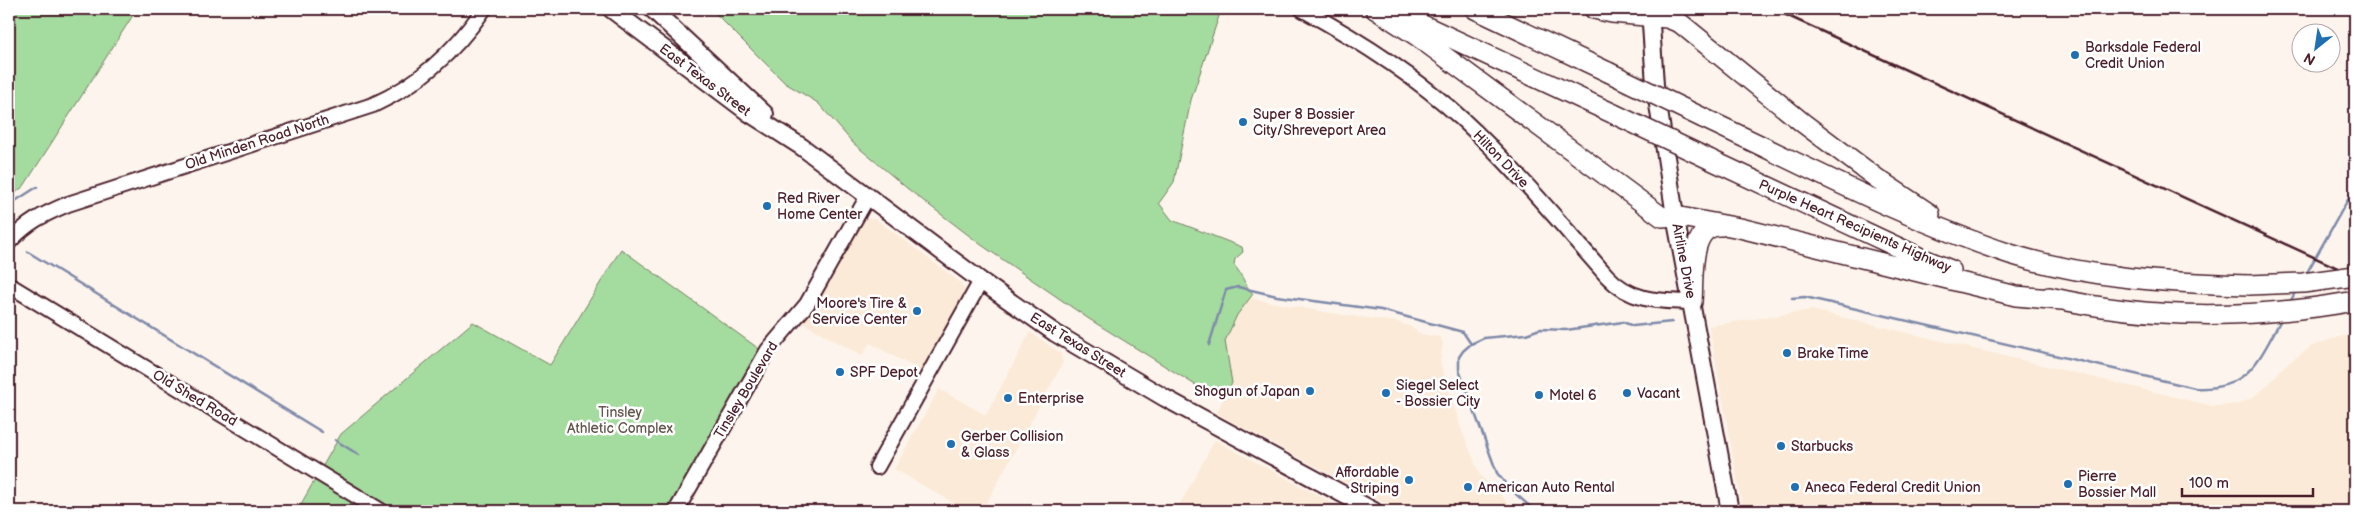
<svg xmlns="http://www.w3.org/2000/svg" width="2364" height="520" viewBox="0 0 2364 520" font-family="'Balsamiq Sans',sans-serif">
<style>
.built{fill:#fbead7}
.green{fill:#a4db9f;stroke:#777d65}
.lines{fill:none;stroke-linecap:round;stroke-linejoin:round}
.stream{stroke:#7e89a9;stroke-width:2.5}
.minor-casing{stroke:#4a1f2b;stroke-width:18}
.major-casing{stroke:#4a1f2b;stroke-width:20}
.highway-casing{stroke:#4a1f2b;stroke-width:22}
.minor{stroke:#fff;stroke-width:14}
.major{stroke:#fff;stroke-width:16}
.highway{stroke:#fff;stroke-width:19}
.rail{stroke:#4a1f2b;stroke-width:2.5}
.highway-bridge-casing{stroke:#4a1f2b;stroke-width:22;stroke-linecap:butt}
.highway-bridge{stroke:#fff;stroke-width:19}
.poi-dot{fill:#1f6fb2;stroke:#fff;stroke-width:2}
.labels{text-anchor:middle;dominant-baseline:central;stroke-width:5;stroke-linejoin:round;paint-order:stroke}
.poi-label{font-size:14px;fill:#4a1f2b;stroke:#fff;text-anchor:start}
.street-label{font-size:14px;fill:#4a1f2b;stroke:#fff}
.park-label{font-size:14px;fill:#65574e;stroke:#fff}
</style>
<rect width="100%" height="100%" fill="#fdf5ed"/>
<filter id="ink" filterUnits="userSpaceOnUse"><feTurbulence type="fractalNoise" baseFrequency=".02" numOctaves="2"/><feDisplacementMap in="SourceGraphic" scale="10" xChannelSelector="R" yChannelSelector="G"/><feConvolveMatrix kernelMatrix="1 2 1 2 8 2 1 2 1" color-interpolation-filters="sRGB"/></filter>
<g filter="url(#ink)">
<path class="built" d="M866,218L876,219L960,282L965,290L962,304L922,372L870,343L862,356L801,322L816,301L862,220Z
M1250,298L1330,313L1398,322L1414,328L1420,334L1440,337L1443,343L1440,362L1461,428L1480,475L1516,511H1399L1216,413L1232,383L1225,341L1237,315Z
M1812,310L2213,406L2238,404L2252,398L2268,385L2284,366L2312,346L2338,337L2355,334V511H1743L1709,326Z
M1030,332L1061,353L1063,363L982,511H968L894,469L939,389L986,415Z
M1215,440L1347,511H1176Z"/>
<path class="green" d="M9,9H137L24,186L9,198Z
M711,9H1217L1219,16L1191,100L1174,182L1159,203L1172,220L1242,247L1243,252L1235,259L1234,265C1242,274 1244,284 1253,294L1237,315L1225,341L1232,383L1224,399L1213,392L1205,391L1089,319L980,244L908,189L853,143L818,103L785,83Z
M621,249L762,351L671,511H297L341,434L473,322L550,365Z"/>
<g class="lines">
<path class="stream" d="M9,205L37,187
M28,252L322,432
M2305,276L2355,187
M1792,298L1805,297L2195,388C2249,391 2259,359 2282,318
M2290,302L2296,291
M1209,345L1226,290L1238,287L1277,296L1381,310L1463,332L1471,344
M335,440L359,455
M1535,511L1509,488L1497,473L1459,370V357L1463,351L1471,344L1484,338L1526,334L1540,329L1566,330L1623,322L1633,326L1672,322"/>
<g class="minor-casing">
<path id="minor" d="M1302,9C1359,40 1414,75 1462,119C1514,167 1560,223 1607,276C1631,302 1659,301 1692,302
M9,242C28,222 42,215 68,204L373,105C420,84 455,51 484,9
M9,285L381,511
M877,467L981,281
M676,511L768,350L807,304L868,196"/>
</g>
<g class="major-casing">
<path id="major" d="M611,9L749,113L802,147L981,281L1055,333L1165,398L1374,511
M652,9L765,114
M1650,9L1655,85L1675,216L1730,511"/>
</g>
<g class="highway-casing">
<path id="highway" d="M1375,9L1417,36L1662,217L1675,216L1740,228L1988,289L2016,296L2062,300
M1475,9L1608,72
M1594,9L1612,13L1667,18L1680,23L1803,123L1879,180L1930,214
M1408,18L1614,114
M1703,118C1804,165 1904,219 2010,254C2087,278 2168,283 2249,285
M1709,159L1921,258L1951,270
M2049,297C2149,320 2255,319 2355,301
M1692,302C1694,279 1688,223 1722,226"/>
</g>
<use href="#minor" class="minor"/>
<use href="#major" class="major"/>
<use href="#highway" class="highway"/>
<path class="rail" d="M1773,9L2355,276"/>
<g class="highway-bridge-casing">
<path id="highway-bridge" d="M1608,72L1703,118
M1614,114L1709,159
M2249,285L2303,283L2355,276"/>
</g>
<use href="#highway-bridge" class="highway-bridge"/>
</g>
</g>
<g class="poi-dot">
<circle cx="2075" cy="55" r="5"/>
<circle cx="1243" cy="122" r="5"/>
<circle cx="767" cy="206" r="5"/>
<circle cx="917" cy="311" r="5"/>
<circle cx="1787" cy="353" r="5"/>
<circle cx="840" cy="372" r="5"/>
<circle cx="1310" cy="391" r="5"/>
<circle cx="1386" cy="393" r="5"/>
<circle cx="1627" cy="393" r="5"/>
<circle cx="1539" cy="395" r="5"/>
<circle cx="1008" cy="398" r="5"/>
<circle cx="951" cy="444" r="5"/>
<circle cx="1781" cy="446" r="5"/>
<circle cx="1409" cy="480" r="5"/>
<circle cx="2068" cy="484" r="5"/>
<circle cx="1468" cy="487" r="5"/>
<circle cx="1795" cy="487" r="5"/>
</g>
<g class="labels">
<g class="poi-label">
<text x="2085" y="47">Barksdale Federal<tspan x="2085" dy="16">Credit Union</tspan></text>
<text x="1253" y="114">Super 8 Bossier<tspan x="1253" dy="16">City/Shreveport Area</tspan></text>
<text x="777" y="198">Red River<tspan x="777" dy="16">Home Center</tspan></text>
<text x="907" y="303" text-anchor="end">Moore's Tire &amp;<tspan x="907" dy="16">Service Center</tspan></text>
<text x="1797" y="353">Brake Time</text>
<text x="850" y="372">SPF Depot</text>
<text x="1396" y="385">Siegel Select<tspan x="1396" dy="16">- Bossier City</tspan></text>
<text x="1300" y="391" text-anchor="end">Shogun of Japan</text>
<text x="1637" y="393">Vacant</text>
<text x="1549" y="395">Motel 6</text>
<text x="1018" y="398">Enterprise</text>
<text x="961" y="436">Gerber Collision<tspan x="961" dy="16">&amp; Glass</tspan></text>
<text x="1791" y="446">Starbucks</text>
<text x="1399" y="472" text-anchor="end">Affordable<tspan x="1399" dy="16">Striping</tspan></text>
<text x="2078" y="476">Pierre<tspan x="2078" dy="16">Bossier Mall</tspan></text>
<text x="1478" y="487">American Auto Rental</text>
<text x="1805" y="487">Aneca Federal Credit Union</text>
</g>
<g class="street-label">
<text transform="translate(705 80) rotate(37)">East Texas Street</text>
<text transform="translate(257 142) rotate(-18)">Old Minden Road North</text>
<text transform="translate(1501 159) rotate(46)">Hilton Drive</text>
<text transform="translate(1855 226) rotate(24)">Purple Heart Recipients Highway</text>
<text transform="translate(1684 261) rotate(79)">Airline Drive</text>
<text transform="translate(1078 345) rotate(32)">East Texas Street</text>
<text transform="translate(746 390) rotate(-59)">Tinsley Boulevard</text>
<text transform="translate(195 398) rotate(31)">Old Shed Road</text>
</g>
<g class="park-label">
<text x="620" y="412">Tinsley<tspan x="620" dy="16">Athletic Complex</tspan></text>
</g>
</g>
<rect width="2364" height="520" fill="none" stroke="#fff" stroke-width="30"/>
<rect x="15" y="15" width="2334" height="490" fill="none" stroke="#4a1f2b" stroke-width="2" filter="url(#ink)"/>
<g transform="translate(2316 48) rotate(210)"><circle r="24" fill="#ffffff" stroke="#b7a5aa"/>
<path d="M0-4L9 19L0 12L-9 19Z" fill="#1f6fb2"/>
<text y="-8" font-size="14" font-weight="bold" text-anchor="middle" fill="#4a1f2b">N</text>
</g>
<path d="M2182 488v8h131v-8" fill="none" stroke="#4a1f2b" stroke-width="2.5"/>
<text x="2189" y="488" font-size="15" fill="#4a1f2b" stroke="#ffffff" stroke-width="4" paint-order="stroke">100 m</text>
</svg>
